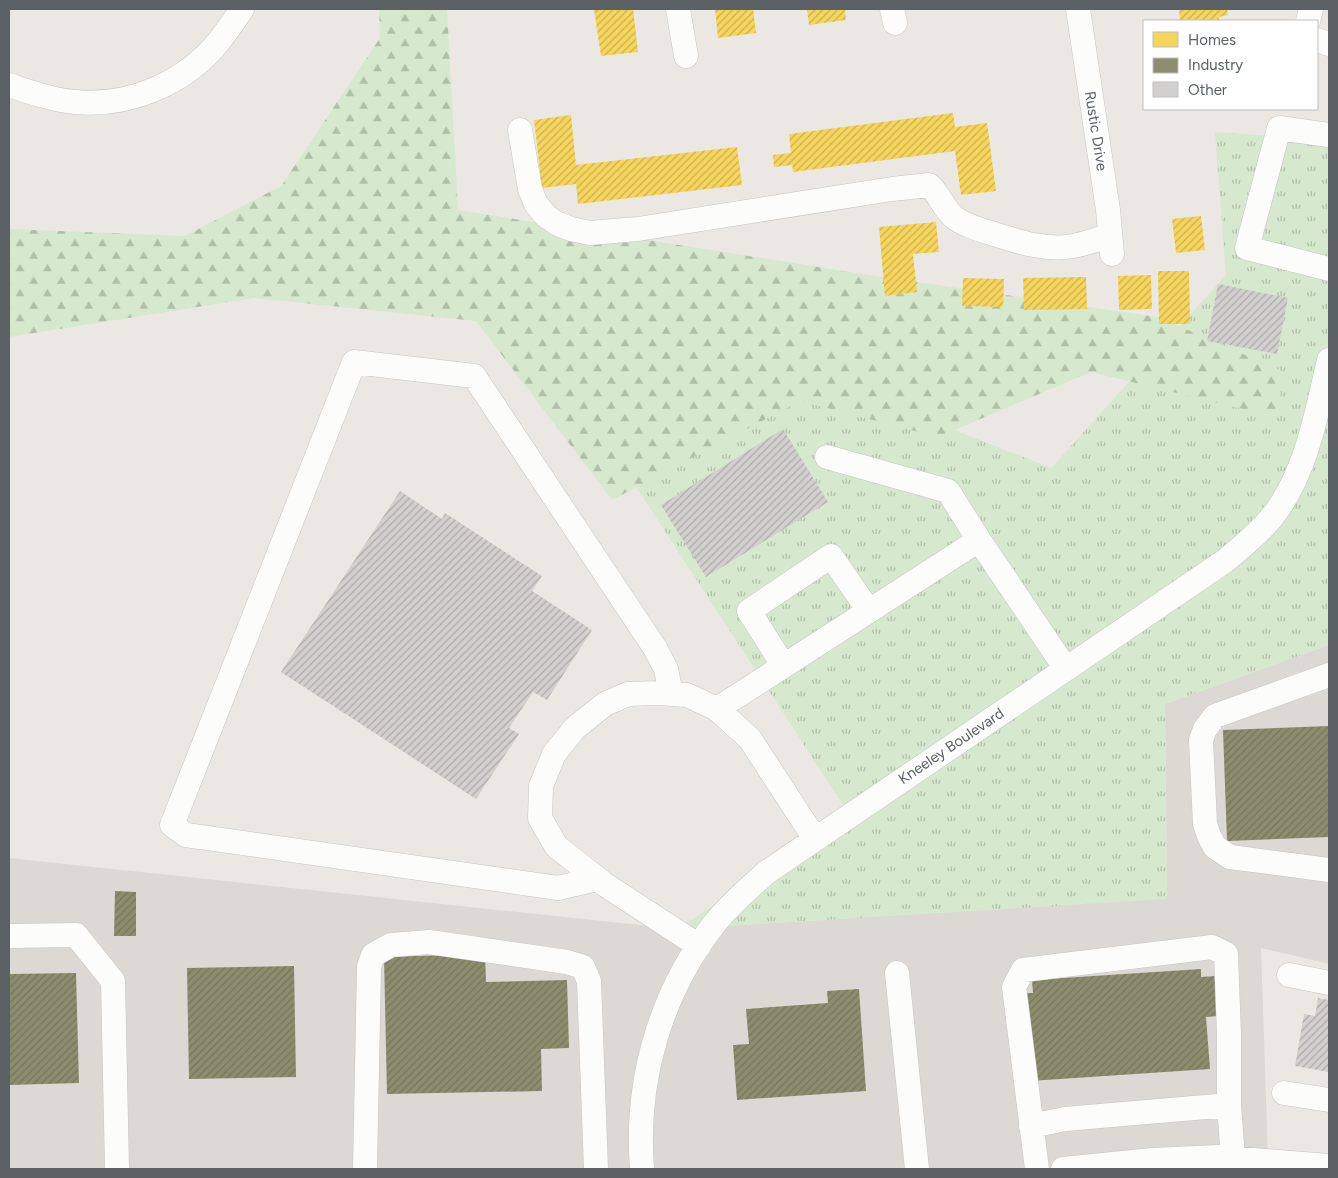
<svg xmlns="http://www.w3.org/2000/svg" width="1338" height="1178" viewBox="0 0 1338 1178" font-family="Figtree,sans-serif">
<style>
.industrial{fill:#dcd9d5}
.grass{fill:url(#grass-tufts)}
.forest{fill:url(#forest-firs)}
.homes{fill:url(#homes-hatch)}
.industry{fill:url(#industry-hatch)}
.building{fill:url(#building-hatch)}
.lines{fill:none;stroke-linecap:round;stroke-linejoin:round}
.minor-casing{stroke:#c6c6c5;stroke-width:25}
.minor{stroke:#fcfcfb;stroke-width:24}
.labels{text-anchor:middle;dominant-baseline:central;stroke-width:5;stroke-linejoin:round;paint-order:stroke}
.street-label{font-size:15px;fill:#5a6064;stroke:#fff}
</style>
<defs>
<pattern id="grass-tufts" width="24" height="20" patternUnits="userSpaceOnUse" patternTransform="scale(1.25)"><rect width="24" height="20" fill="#d6e8cd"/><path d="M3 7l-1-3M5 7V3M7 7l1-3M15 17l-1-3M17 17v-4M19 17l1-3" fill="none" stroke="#b1bfaa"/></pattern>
<pattern id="forest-firs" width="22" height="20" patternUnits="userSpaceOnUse" patternTransform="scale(1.25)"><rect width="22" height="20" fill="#d6e8cd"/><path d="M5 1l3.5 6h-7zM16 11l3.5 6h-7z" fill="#b1bfaa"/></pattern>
<pattern id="homes-hatch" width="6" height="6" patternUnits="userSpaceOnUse" patternTransform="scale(1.25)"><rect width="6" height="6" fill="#f6d55c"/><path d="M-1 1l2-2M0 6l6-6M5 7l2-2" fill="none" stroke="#cab050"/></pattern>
<pattern id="industry-hatch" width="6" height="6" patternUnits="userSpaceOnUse" patternTransform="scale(1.25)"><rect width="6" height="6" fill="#8c8c6e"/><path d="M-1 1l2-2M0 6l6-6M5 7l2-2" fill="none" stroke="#75765e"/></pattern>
<pattern id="building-hatch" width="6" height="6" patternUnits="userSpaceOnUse" patternTransform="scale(1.25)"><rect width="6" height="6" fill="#d2d0ce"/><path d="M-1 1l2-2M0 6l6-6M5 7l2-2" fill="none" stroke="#adacab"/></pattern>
</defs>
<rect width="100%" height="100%" fill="#ebe8e4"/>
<path class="industrial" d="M1329,645V964L1261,948L1268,1158L1109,1169H9V858L678,929L1167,898L1165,704Z"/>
<path class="grass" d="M1215,132L1329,140V645L1165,704L1167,899L678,929L849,814L629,476L802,370L1051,468L1226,275Z"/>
<path class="forest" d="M379,9H447L458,210L869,275L1158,317L1282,371L1279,418L1091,372L938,437L800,401L612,500L476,321L254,298L9,337V229L185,236L281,186L380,38Z"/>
<path class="homes" d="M594,9H633L638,52L601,56Z
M715,9H753L756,33L718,38Z
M807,9H845L846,20L809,25Z
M1179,9H1227L1228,15L1219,17V21H1180Z
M953,113L955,127L987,123L996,191L961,195L955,151L793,172L792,165L774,167L773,155L791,153L789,134Z
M571,115L576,165L737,147L742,185L578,204L576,184L542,188L534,120Z
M1201,216L1205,250L1176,253L1172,219Z
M936,222L939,252L913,254L917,292L885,296L879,227Z
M1158,271H1189L1190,324H1159Z
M1151,275L1152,309L1119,310L1118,276Z
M1086,277L1087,309L1024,310L1023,278Z
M963,278L1004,279L1003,307L962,306Z"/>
<path class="industry" d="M1329,726V837L1227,841L1223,730Z
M115,891L136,892V936H114Z
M485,954L486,982L567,980L569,1048L541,1049L542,1091L387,1094L384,957Z
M294,966L296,1077L189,1079L187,968Z
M1201,969V977L1216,976L1218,1016L1206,1017L1210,1069L1030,1081L1023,993H1033L1032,980Z
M76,973L79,1083L9,1085V974Z
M859,989L866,1091L737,1100L733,1045L749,1044L746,1009L828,1003L827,991Z"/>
<path class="building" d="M1218,284L1288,298L1277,354L1207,341Z
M783,429L828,502L706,577L661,505Z
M400,491L442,519L445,513L542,576L532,591L592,630L547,700L533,692L509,728L519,734L476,799L281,672Z
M1318,998L1329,1000V1072L1295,1066L1304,1014L1315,1016Z"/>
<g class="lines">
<g class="minor-casing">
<path id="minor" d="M678,9L686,56
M892,9L895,23
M1078,9L1108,210L1112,254
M1308,21L1311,9
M1317,40L1329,44
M9,85C30,92 52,100 75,102C130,107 186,83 220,40C228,30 235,19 242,9
M520,130L530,189L536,204L546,216L556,223L571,229L590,233L638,229L892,189L929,185C940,194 943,209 955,218C966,226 981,230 994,234C1019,242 1046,251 1073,246C1085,244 1098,239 1110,236
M1329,135L1279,128L1247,248L1329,269
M827,457L948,491L979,540
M783,665L749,611L831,556L869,611
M1329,675L1215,716L1205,729L1201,740L1205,824L1209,836L1215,847L1230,857L1329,870
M717,709L979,540L1066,669
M597,879L558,888L186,835L172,825L354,362L474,376L655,648L666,669L671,694
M9,936L76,935L113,981L117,1169
M699,946L604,884L556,846L540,818L541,786L554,754L575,728L605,704L628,694L658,693L687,695L717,709L750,739L815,839
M897,973L917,1169
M1289,975L1329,983
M1284,1093L1329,1100
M1031,1126L1065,1119L1229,1105L1233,1158
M365,1169L369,967L373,955L391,945L429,942L567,962L583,967L589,981L596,1169
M642,1169C635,1081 660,993 715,923C730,904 749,888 767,872L1225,561C1242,547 1258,534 1272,517C1306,475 1317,412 1329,360
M1037,1169L1014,987L1023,970L1212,947L1226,954L1229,1034V1105
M1063,1169L1153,1160L1217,1157L1329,1166"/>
</g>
<use href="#minor" class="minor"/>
</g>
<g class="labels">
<g class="street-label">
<text transform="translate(1096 131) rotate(81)">Rustic Drive</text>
<text transform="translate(951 746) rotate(-34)">Kneeley Boulevard</text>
</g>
</g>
<rect width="1338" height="1178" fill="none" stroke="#5a6064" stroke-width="20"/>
<rect x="1143" y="20" width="175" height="90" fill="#ffffff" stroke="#bdbfc1"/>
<rect x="1153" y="32" width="25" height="15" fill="#f6d55c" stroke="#bdbfc1"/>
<text x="1188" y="45" font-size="15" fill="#5a6064">Homes</text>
<rect x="1153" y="58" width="25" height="15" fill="#8c8c6e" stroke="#bdbfc1"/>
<text x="1188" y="70" font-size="15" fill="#5a6064">Industry</text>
<rect x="1153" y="82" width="25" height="15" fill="#d2d0ce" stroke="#bdbfc1"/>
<text x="1188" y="95" font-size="15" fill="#5a6064">Other</text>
</svg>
